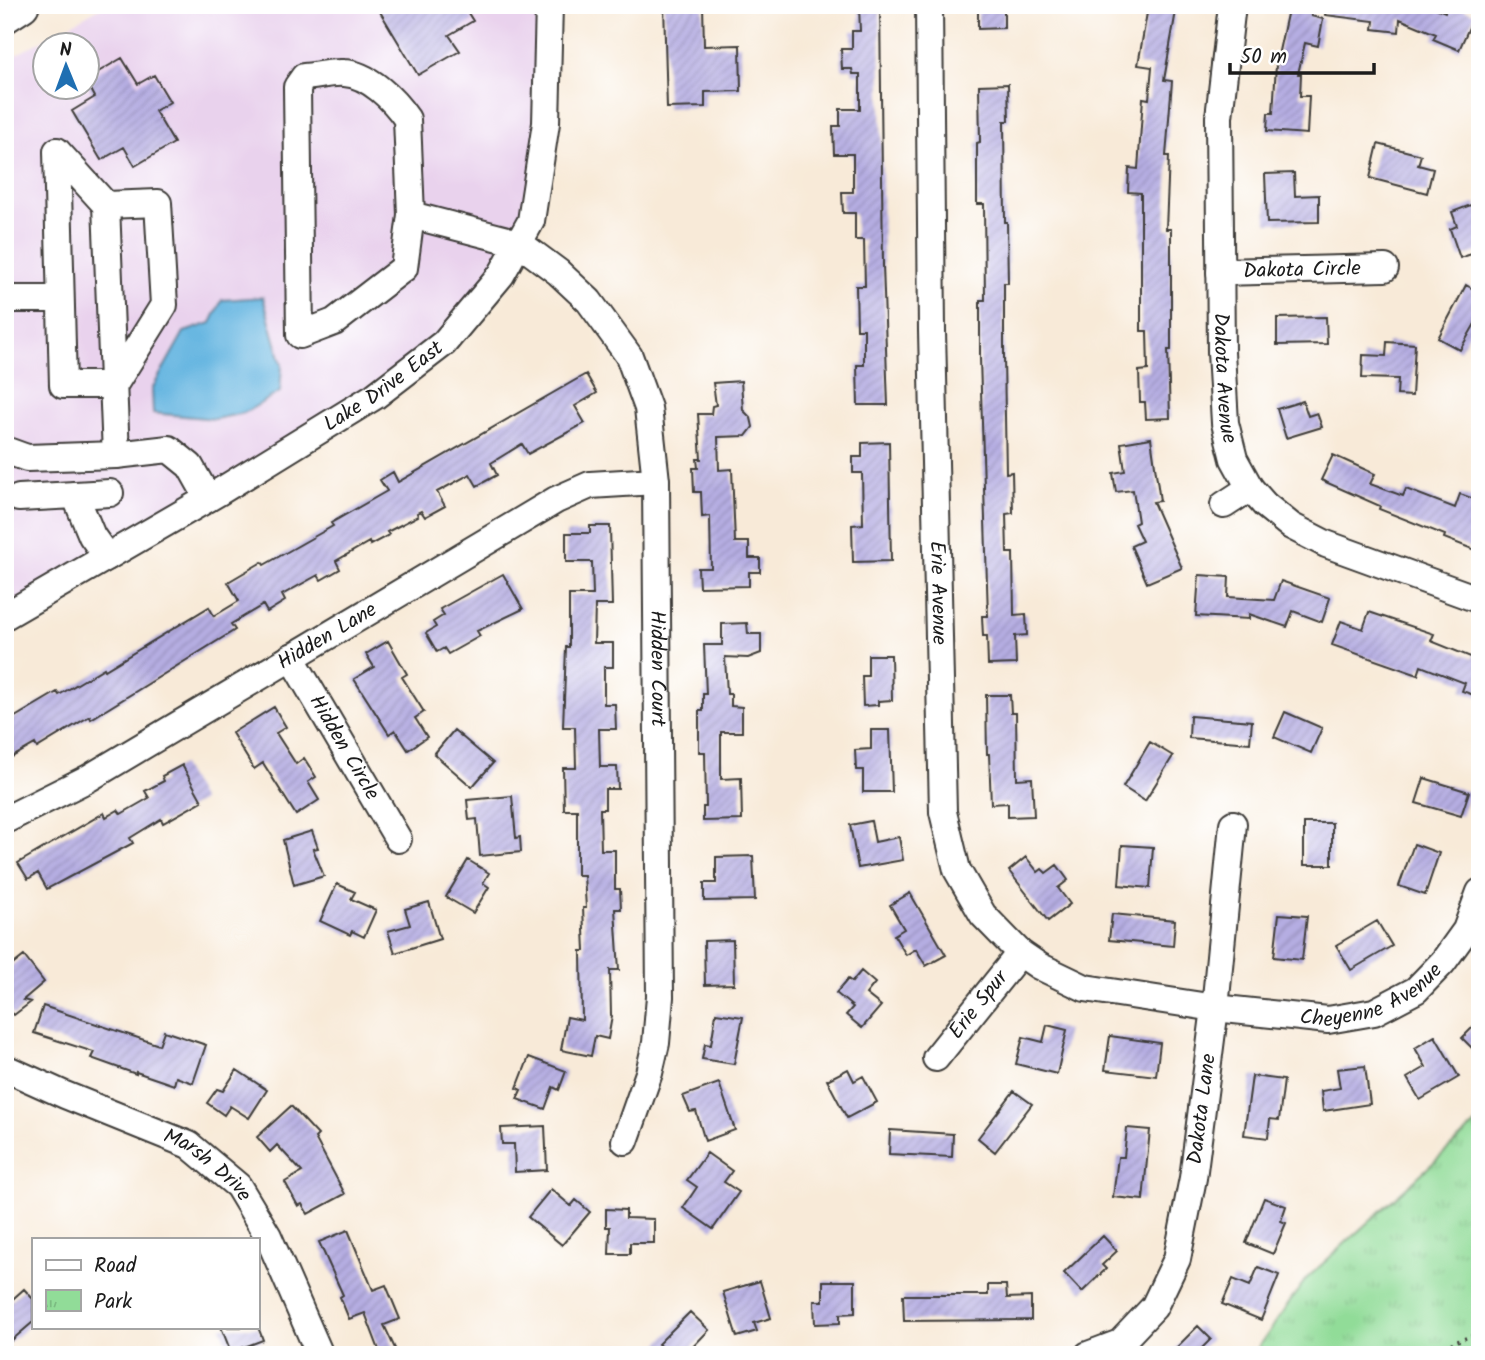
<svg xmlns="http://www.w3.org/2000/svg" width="1485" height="1360" viewBox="0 0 1485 1360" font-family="Kalam,sans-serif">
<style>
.built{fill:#e9d2ed;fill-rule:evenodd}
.park{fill:url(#park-tufts);stroke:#567c5a;stroke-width:2}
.water{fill:#66b6e1;stroke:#41697e;stroke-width:2}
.building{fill:url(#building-hatch)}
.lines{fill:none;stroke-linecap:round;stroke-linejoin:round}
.minor-casing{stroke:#3d3b38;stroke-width:30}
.major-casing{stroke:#3d3b38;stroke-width:37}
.path{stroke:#3d3b38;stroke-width:3.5;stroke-dasharray:2 5;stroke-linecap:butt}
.minor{stroke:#fff;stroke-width:26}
.major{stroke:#fff;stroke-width:33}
.labels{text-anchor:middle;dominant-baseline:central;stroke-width:5;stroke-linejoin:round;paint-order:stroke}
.street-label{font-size:21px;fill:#1c1c1c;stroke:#fff}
</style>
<defs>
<pattern id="park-tufts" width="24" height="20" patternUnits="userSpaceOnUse" patternTransform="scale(1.75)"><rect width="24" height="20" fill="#91dc98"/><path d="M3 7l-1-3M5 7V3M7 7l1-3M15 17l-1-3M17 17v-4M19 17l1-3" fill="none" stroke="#7cbc82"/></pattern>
<pattern id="building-hatch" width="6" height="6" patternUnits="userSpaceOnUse" patternTransform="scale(1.75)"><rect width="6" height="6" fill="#b5ade2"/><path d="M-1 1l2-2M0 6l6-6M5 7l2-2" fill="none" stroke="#9b94c1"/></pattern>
</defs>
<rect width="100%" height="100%" fill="#fff"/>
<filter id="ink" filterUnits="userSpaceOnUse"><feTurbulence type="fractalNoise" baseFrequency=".0143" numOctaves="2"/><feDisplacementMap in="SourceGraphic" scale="14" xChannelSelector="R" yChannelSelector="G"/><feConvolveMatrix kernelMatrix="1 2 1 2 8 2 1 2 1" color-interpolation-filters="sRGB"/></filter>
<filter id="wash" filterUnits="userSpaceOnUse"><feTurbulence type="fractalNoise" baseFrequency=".00686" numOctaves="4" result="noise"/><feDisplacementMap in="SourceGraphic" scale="28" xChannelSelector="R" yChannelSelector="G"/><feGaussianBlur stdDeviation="1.57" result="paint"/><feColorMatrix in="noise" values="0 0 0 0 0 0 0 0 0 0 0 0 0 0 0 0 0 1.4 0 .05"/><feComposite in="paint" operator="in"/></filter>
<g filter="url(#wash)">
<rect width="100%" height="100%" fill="#f8ead8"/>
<path class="built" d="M105,5H549L529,224L449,336L5,615V61ZM46,46H88V88H46Z"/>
<path class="park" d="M1480,1120V1355H1253L1306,1279Z"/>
<path class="water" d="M263,297L282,365L280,392L244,413L215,419L153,413L152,389L184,332L211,323L222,300Z"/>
<g id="blocks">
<path class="building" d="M376,5H463L473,21L449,35L460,51L418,75Z
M664,5H703L704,46L740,45L741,91L705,92V107L667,108Z
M859,5H880L883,265L888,405H858L857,365H864V329H857L856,286H865L864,240H855V213H843L842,192H853V154H834L833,126H840V109H860V74H853L852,69H842L841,49H852V31H860Z
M978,5H1004V28L978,29Z
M1289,5H1313L1311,16L1323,19L1318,46L1305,43L1298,74H1301L1300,96H1309L1307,134L1267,131L1268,113H1273L1276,65Z
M1326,5H1429L1445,12L1448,5H1455L1475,14L1459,50L1433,39L1436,34L1400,19L1399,32L1373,29L1374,21L1325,15Z
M1148,7L1176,11L1164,80L1172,81L1166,156H1169L1166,229H1171V350H1168L1170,418L1146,419L1145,402H1140L1139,371L1148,370L1147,331H1141V193L1128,192L1129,168L1138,169L1143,98L1149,99L1152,67L1138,65Z
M122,58L138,84L154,75L170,102L155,111L174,143L135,166L124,147L101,160L72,111L95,97L88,84V78Z
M1008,84L1009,121H1004L1005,222H1007L1008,283H1004V358L1006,473L1012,472L1013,513L1006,514L1007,553H1013L1014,615L1026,614L1027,635L1015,636L1016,664L988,665L987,636H983L982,616H988L980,358V300H985L984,204H977V143L980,142L979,85Z
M1378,144L1421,155L1418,165L1433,169L1427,193L1370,178Z
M1294,173L1295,196L1319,195V222L1267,223L1265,174Z
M1476,203L1480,214V251L1460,258L1450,229L1457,226L1452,212Z
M1466,285L1480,293V315L1460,350L1438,338Z
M1326,317L1327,344L1277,345V318Z
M1387,342L1415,344L1412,396L1397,395L1398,379L1362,378L1363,355L1386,356Z
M586,374L597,393L575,406L585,423L528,454L522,444L491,463L497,475L477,486L470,474L437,492L445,506L425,517L421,511L417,513L418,516L387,532L389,535L370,545L369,542L336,561L340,569L321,580L318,575L282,595L285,601L267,612L263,605L231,624L235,630L91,719L90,716L37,748L35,744L5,761V723L57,692L59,695L104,668L105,670L209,607L214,616L239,601L228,582L262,562L264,565L333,526L331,523L387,491L380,480L393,472L398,482Z
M741,381L743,410L751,418L753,427L746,436L718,437L719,470L732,469L735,542H749V558H760V572H749V586L699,587L698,568H711L710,516L702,517L701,492H694L693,468H698L697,459H701L698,414H711L712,406L716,405L713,383Z
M1303,401L1308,416L1317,413L1322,427L1286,438L1277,409Z
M1151,438L1160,501L1153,502L1182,568L1147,583L1131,546L1142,541L1134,524L1138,522L1133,490L1116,492L1113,473L1125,471L1121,443Z
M889,442L891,561L853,562L852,525L863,524L862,473H853V457H862V443Z
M1333,455L1375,474L1370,484L1403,496L1406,489L1455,508L1460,494L1480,501V552L1444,538L1445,535L1379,509L1380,506L1321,480Z
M590,526H610L612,605H595L594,643H613V667H604V704H615L616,729H599L600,767H617L618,789H605V809H600L601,850H615V889H620L621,909H615L619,970H610L611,1015L612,1016L608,1039L595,1036L591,1056L561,1050L567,1017L582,1020L581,951H585L583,908H586L584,875H577V810H564L563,768H576L575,727H563L566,647H569V595H593L592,562H566V533H590Z
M503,574L523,609L477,631L480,636L448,654L444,648L437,652L426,633L436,627L433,622L444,615L440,609Z
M1199,575L1229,577L1228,597L1274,600L1281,581L1330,598L1322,622L1293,611L1287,627L1249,614V619L1196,616Z
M1369,612L1434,634L1431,641L1473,658L1477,646L1480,647V697L1462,691L1465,683L1421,666L1418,675L1332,645L1341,621L1363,629Z
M747,623L748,634H761V653L748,658L725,657L727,694H731V706L742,707V732H721V779L741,778L742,820L703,821V807H706L705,752H699V711H703V694H706L704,645H722V624Z
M388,641L407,674L402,677L424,712L415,718L427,737L408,750L395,730L389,734L354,679L374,667L366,654Z
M868,655H891L892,700L878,701V705L863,706L862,676H868Z
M986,695H1010L1011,713H1016L1017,779L1032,778L1034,816L1008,817V803L991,804L989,754H987Z
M274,707L286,727L276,733L296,764L304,758L316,777L308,782L319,800L296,815L263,763L254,769L232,733Z
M1285,712L1322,728L1311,753L1274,737Z
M1190,716L1252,721L1250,743L1189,738Z
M454,730L493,763L472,787L434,754Z
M871,730H890L892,792H863V770H856L855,750L871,749Z
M1150,742L1173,756L1145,801L1123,787Z
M182,765L202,801L163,823L161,819L130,838L133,843L47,889L38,873L28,879L18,863L104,813L106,817L118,810L121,814L149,798L145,791L164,781L162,776Z
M1424,778L1469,792L1461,816L1416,803Z
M512,796L516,838L520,837L521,852L480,856L477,819L469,820L467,800Z
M871,821L875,842L899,837L903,860L858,868L850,825Z
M1304,823H1332V865H1304Z
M312,831L318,848L313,849L324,876L294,885L283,840Z
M1414,844L1439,853L1425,895L1399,886Z
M1122,845L1153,847L1150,888L1119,885Z
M753,856L755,900L704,901V883H716V857Z
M1026,857L1038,872L1042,869L1046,873L1057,865L1068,880L1058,888L1070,904L1048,921L1009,871Z
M468,860L489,873L483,883L489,887L473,913L446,897Z
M337,884L355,892L351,899L376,910L364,937L352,931L350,935L320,921Z
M910,893L946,955L926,966L916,949L906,955L894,935L904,929L890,905Z
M429,902L440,939L395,953L388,931L410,925L405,909Z
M1112,914L1175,920L1173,946L1109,940Z
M1279,914L1307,916L1302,960L1274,957Z
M1377,921L1392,946L1351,970L1336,945Z
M733,940L734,984L705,985L704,941Z
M24,956L44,982L23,1000L31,1002L14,1015L9,1010L5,1013V971Z
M861,971L875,983L866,994L881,1006L862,1028L846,1015L853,1007L836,993L848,979L852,982Z
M43,1006L159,1045L164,1031L206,1045L193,1083L176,1077L174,1085L136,1072V1074L91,1058L94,1052L34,1033Z
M716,1013L743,1017L734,1064L702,1059L705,1044L711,1045Z
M1480,1020V1056L1462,1038Z
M1047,1025L1067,1030L1057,1074L1016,1064L1023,1037L1043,1042Z
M1110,1036L1160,1043L1156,1076L1105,1070Z
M1435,1036L1459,1077L1420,1100L1407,1078L1426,1067L1415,1048Z
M529,1057L566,1071L559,1090L553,1087L545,1109L517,1099L521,1090L517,1088Z
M1365,1066L1370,1104L1323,1111L1321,1091L1340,1088L1337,1069Z
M848,1069L854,1081L863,1076L877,1102L847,1118L827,1080Z
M237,1070L267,1090L249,1118L230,1106L224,1115L207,1103L217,1089L223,1091Z
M1252,1076L1284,1080L1279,1120L1270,1119L1268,1138L1244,1135Z
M719,1083L735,1130L705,1141L696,1111L690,1112L683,1096Z
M1014,1091L1032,1104L995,1152L978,1138Z
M291,1106L318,1135L315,1138L345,1194L308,1214L302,1204L298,1206L285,1182L302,1172L277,1145L270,1152L257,1137Z
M545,1126L547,1170L515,1172L514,1144H502L501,1128Z
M1127,1128L1150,1130L1143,1200L1113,1197L1118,1157H1124Z
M890,1130L953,1134L952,1157L889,1154Z
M707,1153L732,1171L724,1182L739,1192L713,1229L683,1208L697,1187L687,1180Z
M551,1189L571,1206L576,1200L590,1212L562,1245L528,1217Z
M1264,1198L1286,1206L1281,1221L1286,1223L1273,1254L1246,1243Z
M606,1209L626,1210V1218L654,1219V1243H630V1254H609L610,1227H606Z
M348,1230L373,1290L386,1285L400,1319L384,1325L398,1355H381L365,1313L349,1319L340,1297L343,1295L319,1242Z
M1103,1236L1117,1251L1102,1265L1106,1269L1082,1292L1064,1273Z
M1258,1267L1279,1275L1261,1320L1222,1304L1233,1279L1250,1286Z
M760,1281L771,1318L754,1323L757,1331L737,1337L723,1292Z
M823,1281H855V1313L840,1314V1323L815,1324L814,1301H823Z
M988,1285H1006L1007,1298L1031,1297V1320L904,1321L903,1295H988Z
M24,1289L33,1299V1322L5,1346V1306Z
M690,1312L709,1330L685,1355H670L658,1344Z
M1198,1326L1211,1339L1195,1355H1169Z
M221,1327H258L263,1340L231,1352Z"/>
</g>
</g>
<g filter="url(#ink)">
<use href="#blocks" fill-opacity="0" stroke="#3d3b38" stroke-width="2"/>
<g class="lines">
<g class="minor-casing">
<g id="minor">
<path id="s1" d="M929,5L932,331L943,812L957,870L983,915L1020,953L1039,966L1085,988L1215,1008L1328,1020L1374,1012L1416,990L1443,962L1466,930L1480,892"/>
<path id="s2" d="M1232,5L1219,117L1221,352L1225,423L1234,459L1250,488L1265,505L1291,526L1326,544L1480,600"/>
<path d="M106,205L158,203L164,305L114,385H63L57,151L106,205L116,455"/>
<path id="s3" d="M411,215L404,268L334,322L300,335L297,87L304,77C317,76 331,72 344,73C369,74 394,100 407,119L411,215L519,243L558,272L589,301L629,356L648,408L656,481L660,997L656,1043L649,1073L625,1141"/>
<path id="s4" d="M1220,272L1385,268"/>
<path d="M5,299H59"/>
<path d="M5,450L27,458L116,455L169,449L190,466L208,498"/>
<path d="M75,495L110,493"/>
<path d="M19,498L75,495L92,536L107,557"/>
<path d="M1224,505L1250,488"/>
<path id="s5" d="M5,616L219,492L375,396L444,343L501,275L531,221L546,123L549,5"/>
<path id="s6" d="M291,657L398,839"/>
<path id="s7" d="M5,820L89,778L556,500L590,485L656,481"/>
<path id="s8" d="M936,1058L1020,953"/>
<path id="s9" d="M5,1068L65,1095L189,1145L238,1186L268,1236L320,1355"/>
<path id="s10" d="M1088,1355L1120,1343L1154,1307L1177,1259L1193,1178L1215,1008L1233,824"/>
</g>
</g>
<g class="major-casing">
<path id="major" d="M5,16L22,5"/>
</g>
<path class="path" d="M1418,1355L1480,1333"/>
<use href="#minor" class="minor"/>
<use href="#major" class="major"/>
</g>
</g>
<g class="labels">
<g class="street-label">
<text stroke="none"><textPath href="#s4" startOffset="82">Dakota Circle</textPath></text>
<text stroke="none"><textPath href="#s2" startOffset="374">Dakota Avenue</textPath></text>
<text stroke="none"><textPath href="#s5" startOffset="443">Lake Drive East</textPath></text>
<text stroke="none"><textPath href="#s1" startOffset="588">Erie Avenue</textPath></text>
<text stroke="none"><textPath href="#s7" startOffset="371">Hidden Lane</textPath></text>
<text stroke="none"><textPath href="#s3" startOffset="1242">Hidden Court</textPath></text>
<text stroke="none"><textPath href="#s6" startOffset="105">Hidden Circle</textPath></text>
<text stroke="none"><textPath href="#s1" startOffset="1340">Cheyenne Avenue</textPath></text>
<text stroke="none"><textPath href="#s8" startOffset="68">Erie Spur</textPath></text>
<text stroke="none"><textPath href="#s10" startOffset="289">Dakota Lane</textPath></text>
<text stroke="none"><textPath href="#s9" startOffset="226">Marsh Drive</textPath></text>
</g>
</g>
<rect width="1485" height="1360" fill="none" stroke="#fff" stroke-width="28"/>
<rect x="32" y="1238" width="228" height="91" fill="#ffffff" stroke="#a4a4a4" stroke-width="2"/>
<rect x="46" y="1260" width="35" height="10" fill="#ffffff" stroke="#a4a4a4" stroke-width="2"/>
<text x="94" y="1272" font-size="21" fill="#1c1c1c">Road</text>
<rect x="46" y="1290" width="35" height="21" fill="url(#park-tufts)" stroke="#a4a4a4" stroke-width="2"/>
<text x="94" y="1308" font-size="21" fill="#1c1c1c">Park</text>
<g transform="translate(66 66) rotate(359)"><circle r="33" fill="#ffffff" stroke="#a4a4a4" stroke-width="2"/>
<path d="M0-5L12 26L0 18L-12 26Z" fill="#1f6fb2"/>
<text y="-10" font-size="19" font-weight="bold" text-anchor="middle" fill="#1c1c1c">N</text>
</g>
<path d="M1230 63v10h144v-10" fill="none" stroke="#1c1c1c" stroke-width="3.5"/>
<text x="1240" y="63" font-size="21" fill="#1c1c1c" stroke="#ffffff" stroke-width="5" paint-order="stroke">50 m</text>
</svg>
